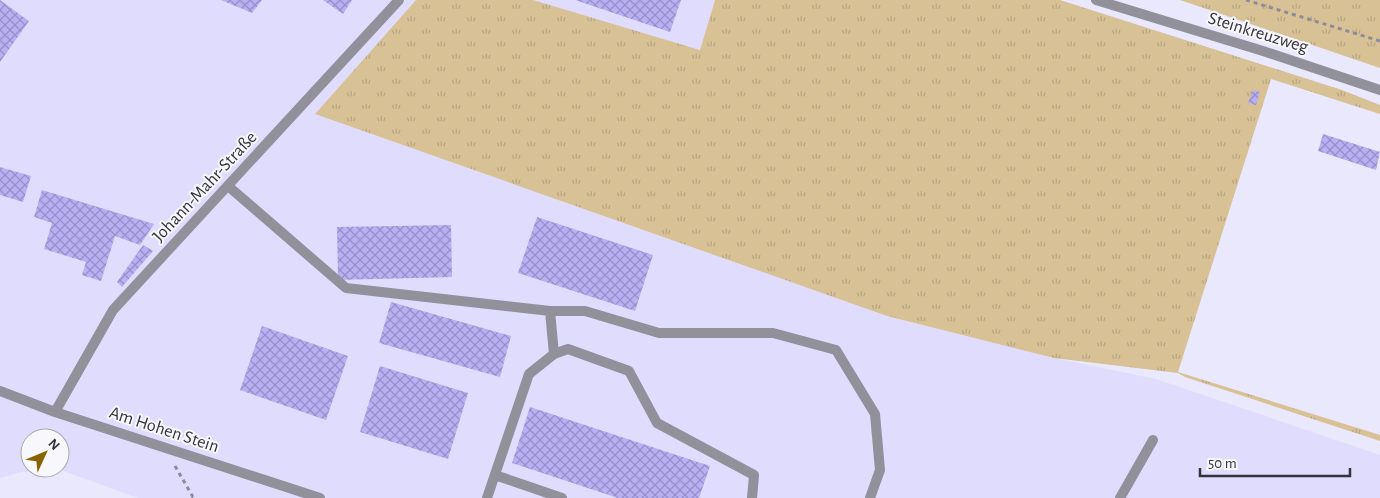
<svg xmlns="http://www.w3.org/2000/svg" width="1380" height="498" viewBox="0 0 1380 498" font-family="'Alegreya Sans',sans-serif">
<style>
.built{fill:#dfdcfd;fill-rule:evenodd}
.grass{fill:url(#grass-tufts)}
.building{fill:url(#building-cross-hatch)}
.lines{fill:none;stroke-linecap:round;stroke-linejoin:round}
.path{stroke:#8d8c9b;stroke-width:3;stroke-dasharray:4 4;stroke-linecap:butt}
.service{stroke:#91909b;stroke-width:10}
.minor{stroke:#91909b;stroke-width:10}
.labels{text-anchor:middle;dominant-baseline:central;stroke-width:4;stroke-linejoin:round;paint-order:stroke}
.street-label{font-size:18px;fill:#34333d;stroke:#f7f7fc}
</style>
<defs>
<pattern id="grass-tufts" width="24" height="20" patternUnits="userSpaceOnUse" patternTransform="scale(1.25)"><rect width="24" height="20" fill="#d7c195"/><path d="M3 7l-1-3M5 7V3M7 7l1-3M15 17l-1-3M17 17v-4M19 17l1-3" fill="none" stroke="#b9a681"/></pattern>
<pattern id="building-cross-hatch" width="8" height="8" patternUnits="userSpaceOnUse" patternTransform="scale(1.25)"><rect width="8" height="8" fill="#b9b0f4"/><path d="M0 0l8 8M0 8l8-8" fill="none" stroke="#9790c7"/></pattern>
</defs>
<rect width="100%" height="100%" fill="#e9e8fc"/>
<path class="built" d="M0,0H416L315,114L887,316L1054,358L1156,379L1380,455V498H138L61,470L21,472L0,478ZM30,438H60V468H30Z
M533,0H715L700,50Z"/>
<path class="grass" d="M416,0H533L700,50L715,0H1060L1342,90L1380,105V114L1271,79L1178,372L1380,435V441L1185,377L1178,373L1054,358L887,316L315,114Z
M1180,0H1380V68Z"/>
<path class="building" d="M0,0L29,21L0,62Z
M221,0H262L252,13Z
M323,0H352L343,14Z
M575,0H681L670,32Z
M1253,90L1260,92L1256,105L1248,103Z
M1323,134L1380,152L1376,170L1318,151Z
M0,167L31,176L23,202L0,195Z
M42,190L121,214L154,224L140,245L115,236L101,281L82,275L86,262L44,249L52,223L34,217Z
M537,217L653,255L635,311L518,273Z
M451,225L452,277L338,280L337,227Z
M143,245L153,251L122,287L117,282Z
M391,302L511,336L500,377L379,343Z
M262,326L348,356L326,420L240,390Z
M380,366L468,393L448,459L360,432Z
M530,407L710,466L699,498H618L512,463Z"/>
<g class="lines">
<path class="path" d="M1246,0L1380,41
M175,466L193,497L197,498"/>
<path class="service" d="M228,186L346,288L550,311
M554,354L550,311H585L659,333H773L836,350L875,414L880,470L870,498
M495,475L562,498
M487,498L529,374L554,354L568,349L629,371L657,423L754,475L752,498
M1120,498L1153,440"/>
<path class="minor" d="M1096,0L1263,51L1380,90
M0,391L55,412L320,498
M55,412L113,310L399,0"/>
</g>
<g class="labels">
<g class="street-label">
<text transform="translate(1258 33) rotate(17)">Steinkreuzweg</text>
<text transform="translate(205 187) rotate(-47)">Johann-Mahr-Straße</text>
<text transform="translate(164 430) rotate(18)">Am Hohen Stein</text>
</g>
</g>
<g transform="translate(45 453) rotate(46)"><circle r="24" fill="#f7f7fc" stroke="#a9a9b0"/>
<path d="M0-4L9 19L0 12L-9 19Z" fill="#886300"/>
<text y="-8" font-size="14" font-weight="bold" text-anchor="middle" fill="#34333d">N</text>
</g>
<path d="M1200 468v8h150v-8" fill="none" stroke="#34333d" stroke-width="2.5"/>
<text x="1208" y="468" font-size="15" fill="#34333d" stroke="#f7f7fc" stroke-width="4" paint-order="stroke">50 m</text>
</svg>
